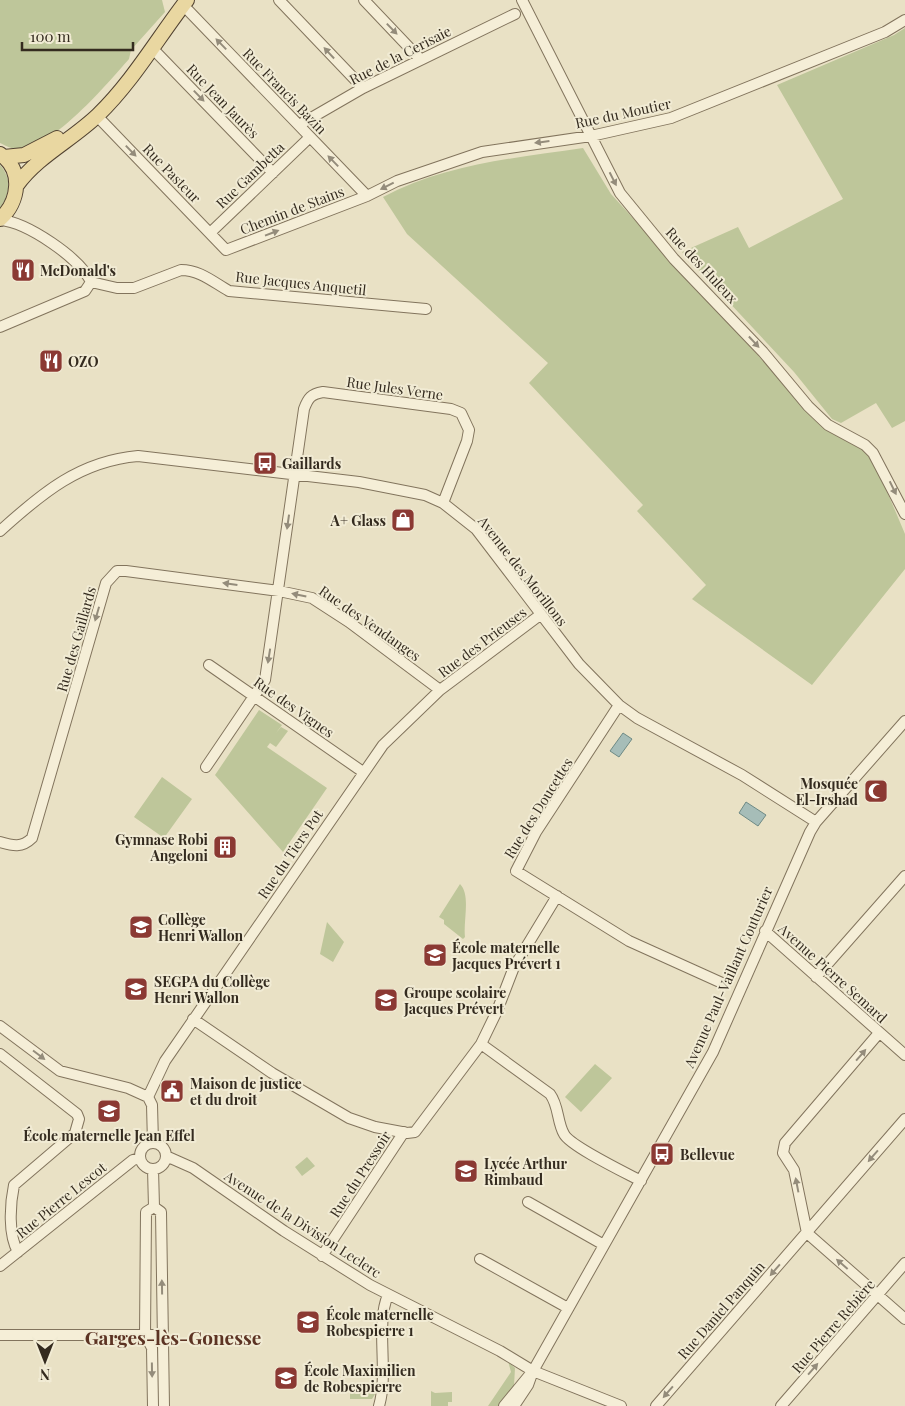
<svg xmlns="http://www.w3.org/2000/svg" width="905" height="1406" viewBox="0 0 905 1406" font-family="'Playfair Display',serif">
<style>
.green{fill:#bec69a}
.water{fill:#a6bdb8;stroke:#6e8a85}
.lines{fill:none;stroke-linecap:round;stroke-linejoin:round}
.minor-casing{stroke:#82745d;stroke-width:12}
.major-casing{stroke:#514231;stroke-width:16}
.minor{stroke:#f5eed7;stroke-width:10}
.major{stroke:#e9d7a1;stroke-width:14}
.oneway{fill:#948c7b}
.labels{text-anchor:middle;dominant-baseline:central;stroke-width:4;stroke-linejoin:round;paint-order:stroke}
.street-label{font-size:14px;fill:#342b1f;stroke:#f1ebd4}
.poi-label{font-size:14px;font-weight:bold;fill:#342b1f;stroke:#f1ebd4;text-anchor:start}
.district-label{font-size:19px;font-weight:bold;fill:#5c3323;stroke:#f1ebd4}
</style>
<rect width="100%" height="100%" fill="#e9e1c5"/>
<path class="green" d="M0,0H162L165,12L131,50L129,59C107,84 53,148 19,149C12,149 6,146 0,143Z
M905,28V421L892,428L876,403L841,423L832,419L794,372L682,252L738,227L749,248L843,199L777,85L894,35Z
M583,148L611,194L826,430L860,447L875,463L905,534V569L812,685L692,599L706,585L637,511L643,505L529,383L548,363L407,234L383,197C445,164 515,158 583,148Z
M0,165C12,178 10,194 0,208Z
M259,710L282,725L276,733L281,727L288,731L276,747L270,743L267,747L327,788L283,852L215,775Z
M162,777L192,799L164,838L134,817Z
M460,884C471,895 463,921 465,937L463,939L444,924V920L439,917Z
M327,922L344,942L333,962L320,954Z
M595,1064L612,1078L581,1112L565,1097Z
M307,1157L315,1166L302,1176L295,1167Z
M508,1361L515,1368L514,1386L500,1406H488L511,1372Z
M350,1384L376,1385L377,1391L372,1399H350Z
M431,1391L435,1393L452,1392V1402H448V1406H431Z"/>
<path class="water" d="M623,733L632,739L619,757L610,751Z
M746,802L766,815L758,826L739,813Z"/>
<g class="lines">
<g class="minor-casing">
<path id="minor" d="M279,0L363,88
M364,0L420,59
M522,0L620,193L674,259L763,352L808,406L828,425L865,445L873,453L905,514
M183,5L367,196
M153,49L273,173
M97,116L226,250L367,196L397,181L482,152L591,136L671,118L885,32L905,20
M299,125L363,88L515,14
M0,220C27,222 80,258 91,282
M210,233L310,137
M91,282L117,288H134L181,270C200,270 213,282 229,291L426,309
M0,327L85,291L91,282
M0,531C42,493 80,461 138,456L359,482L425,495L443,503L476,529L579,664L619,705L637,718L742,775L816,822
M209,665L363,772
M619,705L536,832L516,871L629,941L722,983
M206,767L265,680L304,409C308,398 311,394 323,392L451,409L461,413L469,430L467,441L443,503
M0,842C13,846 22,848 32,838L106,583L117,571H126L279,591L312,598L349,622L440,690
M765,931L905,1055
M816,977L905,876
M193,1019L272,1073L349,1118L375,1127L407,1133L415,1132L481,1044L497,1011L514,967L557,896
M0,1026L60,1071L128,1088L148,1097L152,1105L153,1143
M879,1033L785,1143L783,1153L794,1170L807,1233L905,1319
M481,1044L550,1094C559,1106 557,1122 564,1134C570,1146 626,1173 641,1181
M0,1054L77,1114L79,1119L75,1133L14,1185C10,1204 8,1235 18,1252
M148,1097L165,1061L383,745L440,690L540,615
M140 1156a13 13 0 1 1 26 0a13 13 0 1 1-26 0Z
M166,1156L193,1168L284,1231L370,1285L500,1351L533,1371L621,1406
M153,1169L154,1207
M528,1202L604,1245
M154,1207L161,1212L164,1406
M322,1256L404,1132
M480,1259L568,1308
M0,1266L133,1160L140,1158
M0,1335H163
M153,1406L152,1348L145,1335L146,1212L154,1207
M379,1406C389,1372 375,1325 388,1295
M504,1406L532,1372
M514,1406L528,1385L533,1371L713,1052L810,832L816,822L905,721
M656,1406L905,1119
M781,1406L905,1263"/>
</g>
<g class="major-casing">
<path id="major" d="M0,154C24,170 19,202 0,219
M4,157L24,155L57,138
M17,185C38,156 72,140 98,115C133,81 157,39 187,0"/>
</g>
<use href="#minor" class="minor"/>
<use href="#major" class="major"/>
</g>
<defs><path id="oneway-solid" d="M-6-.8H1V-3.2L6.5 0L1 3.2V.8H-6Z" transform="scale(1.25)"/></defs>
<g class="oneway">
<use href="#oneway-solid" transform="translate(392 29) rotate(46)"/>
<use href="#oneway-solid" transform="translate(221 44) rotate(-134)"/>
<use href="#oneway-solid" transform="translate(329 53) rotate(-133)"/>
<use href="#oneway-solid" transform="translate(199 96) rotate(46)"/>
<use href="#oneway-solid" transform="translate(542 142) rotate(173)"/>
<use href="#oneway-solid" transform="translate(131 151) rotate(46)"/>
<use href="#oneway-solid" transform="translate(333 161) rotate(-134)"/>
<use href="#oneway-solid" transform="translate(613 179) rotate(63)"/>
<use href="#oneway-solid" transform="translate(387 186) rotate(153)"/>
<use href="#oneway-solid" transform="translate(272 233) rotate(-21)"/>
<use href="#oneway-solid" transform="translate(754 342) rotate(47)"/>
<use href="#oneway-solid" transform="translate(893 488) rotate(64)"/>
<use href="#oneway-solid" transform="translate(288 522) rotate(98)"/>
<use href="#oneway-solid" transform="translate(230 584) rotate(-172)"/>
<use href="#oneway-solid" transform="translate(299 595) rotate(-168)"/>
<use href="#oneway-solid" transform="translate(97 614) rotate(106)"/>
<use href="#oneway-solid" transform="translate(269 656) rotate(99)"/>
<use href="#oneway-solid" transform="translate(39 1055) rotate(37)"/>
<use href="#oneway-solid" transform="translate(861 1055) rotate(-49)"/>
<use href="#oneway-solid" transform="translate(873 1156) rotate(131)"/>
<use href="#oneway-solid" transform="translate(797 1185) rotate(-101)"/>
<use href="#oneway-solid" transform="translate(842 1264) rotate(-139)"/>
<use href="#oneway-solid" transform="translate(775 1270) rotate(131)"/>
<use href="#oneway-solid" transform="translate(162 1287) rotate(-91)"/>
<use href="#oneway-solid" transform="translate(813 1369) rotate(-49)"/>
<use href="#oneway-solid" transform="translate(152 1370) rotate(89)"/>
<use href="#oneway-solid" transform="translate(668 1392) rotate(131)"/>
</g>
<defs>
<g id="restaurant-square" transform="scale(1.25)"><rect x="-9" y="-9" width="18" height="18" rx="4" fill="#8b3933" stroke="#f1ebd4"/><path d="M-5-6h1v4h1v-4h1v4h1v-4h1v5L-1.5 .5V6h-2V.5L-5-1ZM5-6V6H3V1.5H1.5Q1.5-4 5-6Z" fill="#fff"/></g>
<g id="bus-square" transform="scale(1.25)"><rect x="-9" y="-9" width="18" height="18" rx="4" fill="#8b3933" stroke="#f1ebd4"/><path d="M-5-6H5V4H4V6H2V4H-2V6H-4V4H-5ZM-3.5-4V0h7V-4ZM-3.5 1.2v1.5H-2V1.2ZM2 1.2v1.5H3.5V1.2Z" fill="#fff"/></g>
<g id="shop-square" transform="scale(1.25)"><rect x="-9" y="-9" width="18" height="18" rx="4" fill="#8b3933" stroke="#f1ebd4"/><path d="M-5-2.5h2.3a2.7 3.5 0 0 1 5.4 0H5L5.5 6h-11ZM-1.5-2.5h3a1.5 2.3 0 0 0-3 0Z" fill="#fff"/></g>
<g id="mosque-square" transform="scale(1.25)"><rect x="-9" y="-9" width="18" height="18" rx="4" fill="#8b3933" stroke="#f1ebd4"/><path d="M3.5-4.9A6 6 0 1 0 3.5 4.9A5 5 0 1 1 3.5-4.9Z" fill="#fff"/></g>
<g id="building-square" transform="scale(1.25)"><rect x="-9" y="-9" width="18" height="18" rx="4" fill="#8b3933" stroke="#f1ebd4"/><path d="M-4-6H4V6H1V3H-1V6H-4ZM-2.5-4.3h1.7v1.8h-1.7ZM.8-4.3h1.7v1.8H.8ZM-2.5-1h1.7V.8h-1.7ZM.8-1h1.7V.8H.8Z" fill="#fff"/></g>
<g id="school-square" transform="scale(1.25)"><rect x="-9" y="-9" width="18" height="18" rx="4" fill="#8b3933" stroke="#f1ebd4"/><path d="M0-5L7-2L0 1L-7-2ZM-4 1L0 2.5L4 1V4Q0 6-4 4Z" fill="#fff"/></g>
<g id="civic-square" transform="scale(1.25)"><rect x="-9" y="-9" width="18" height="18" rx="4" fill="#8b3933" stroke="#f1ebd4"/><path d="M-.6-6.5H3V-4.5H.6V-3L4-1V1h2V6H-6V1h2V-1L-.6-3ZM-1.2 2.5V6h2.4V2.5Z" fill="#fff"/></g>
</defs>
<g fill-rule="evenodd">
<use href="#restaurant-square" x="23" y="270"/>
<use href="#restaurant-square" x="51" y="361"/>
<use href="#bus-square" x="265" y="463"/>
<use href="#shop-square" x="403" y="520"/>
<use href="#mosque-square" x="876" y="791"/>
<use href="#building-square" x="225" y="847"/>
<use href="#school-square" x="141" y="927"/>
<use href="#school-square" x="435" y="955"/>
<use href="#school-square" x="136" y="989"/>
<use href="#school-square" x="386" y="1000"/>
<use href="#civic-square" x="172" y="1091"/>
<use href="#school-square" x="109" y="1111"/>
<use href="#bus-square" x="662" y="1154"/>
<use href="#school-square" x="466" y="1171"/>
<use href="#school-square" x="308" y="1322"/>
<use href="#school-square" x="286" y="1378"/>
</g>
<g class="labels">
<g class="street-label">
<text transform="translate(400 55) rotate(-27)">Rue de la Cerisaie</text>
<text transform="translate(285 91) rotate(46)">Rue Francis Bazin</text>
<text transform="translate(223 101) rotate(46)">Rue Jean Jaurès</text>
<text transform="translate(623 113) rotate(-12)">Rue du Moutier</text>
<text transform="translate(172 173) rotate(46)">Rue Pasteur</text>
<text transform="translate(250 175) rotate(-44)">Rue Gambetta</text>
<text transform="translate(292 210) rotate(-21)">Chemin de Stains</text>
<text transform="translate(702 265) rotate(47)">Rue des Huleux</text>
<text transform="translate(301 283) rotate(6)">Rue Jacques Anquetil</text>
<text transform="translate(395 388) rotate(8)">Rue Jules Verne</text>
<text transform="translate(523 571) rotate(52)">Avenue des Morillons</text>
<text transform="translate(370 623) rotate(35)">Rue des Vendanges</text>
<text transform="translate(76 639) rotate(-74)">Rue des Gaillards</text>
<text transform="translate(482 642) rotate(-37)">Rue des Prieuses</text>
<text transform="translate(294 707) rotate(35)">Rue des Vignes</text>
<text transform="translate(538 808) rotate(-58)">Rue des Doucettes</text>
<text transform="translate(290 854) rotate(-56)">Rue du Tiers Pot</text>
<text transform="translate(833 973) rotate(42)">Avenue Pierre Semard</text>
<text transform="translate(728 977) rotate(-66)">Avenue Paul-Vaillant Couturier</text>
<text transform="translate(360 1174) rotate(-57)">Rue du Pressoir</text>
<text transform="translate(61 1200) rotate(-39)">Rue Pierre Lescot</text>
<text transform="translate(303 1224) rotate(33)">Avenue de la Division Leclerc</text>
<text transform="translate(721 1310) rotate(-49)">Rue Daniel Panquin</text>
<text transform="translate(833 1326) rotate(-49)">Rue Pierre Rebière</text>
</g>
<g class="poi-label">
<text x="40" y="270">McDonald's</text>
<text x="68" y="361">OZO</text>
<text x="282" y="463">Gaillards</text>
<text x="386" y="520" text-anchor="end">A+ Glass</text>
<text x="858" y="783" text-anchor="end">Mosquée<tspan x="858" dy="16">El-Irshad</tspan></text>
<text x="208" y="839" text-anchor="end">Gymnase Robi<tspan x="208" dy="16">Angeloni</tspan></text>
<text x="158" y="919">Collège<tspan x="158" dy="16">Henri Wallon</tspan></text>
<text x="452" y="947">École maternelle<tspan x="452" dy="16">Jacques Prévert 1</tspan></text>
<text x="154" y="981">SEGPA du Collège<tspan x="154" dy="16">Henri Wallon</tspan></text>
<text x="404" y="992">Groupe scolaire<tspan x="404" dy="16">Jacques Prévert</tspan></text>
<text x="190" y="1083">Maison de justice<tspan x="190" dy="16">et du droit</tspan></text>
<text x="109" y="1135" text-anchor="middle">École maternelle Jean Effel</text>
<text x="680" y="1154">Bellevue</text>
<text x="484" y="1163">Lycée Arthur<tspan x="484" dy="16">Rimbaud</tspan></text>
<text x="326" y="1314">École maternelle<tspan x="326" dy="16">Robespierre 1</tspan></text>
<text x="304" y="1370">École Maximilien<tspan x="304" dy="16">de Robespierre</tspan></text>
</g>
<g class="district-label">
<text x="173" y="1337">Garges-lès-Gonesse</text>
</g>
</g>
<g transform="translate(45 1361) rotate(180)" stroke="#f1ebd4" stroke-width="4" paint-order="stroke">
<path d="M0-4L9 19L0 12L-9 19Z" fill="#342b1f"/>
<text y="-8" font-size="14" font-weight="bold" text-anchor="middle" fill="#342b1f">N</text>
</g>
<path d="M22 42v8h111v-8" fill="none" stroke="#342b1f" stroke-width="2.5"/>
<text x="30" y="42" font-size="15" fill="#342b1f" stroke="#f1ebd4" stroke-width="4" paint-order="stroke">100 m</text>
</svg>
